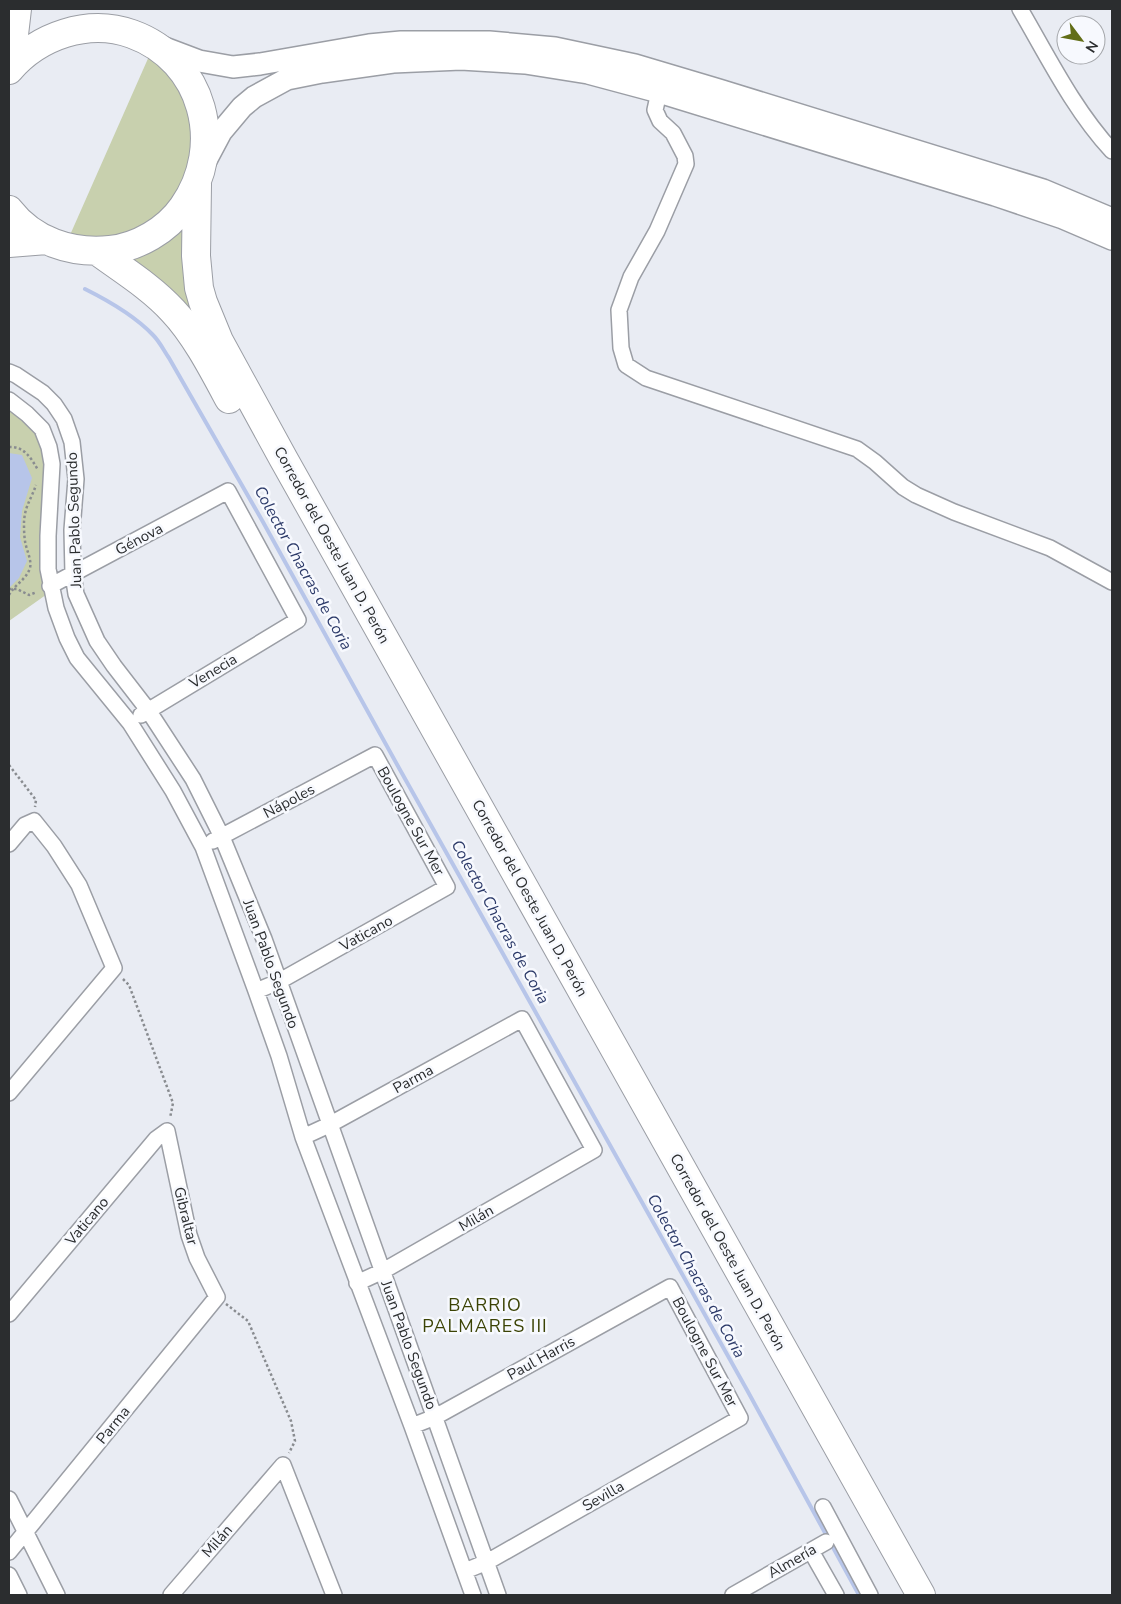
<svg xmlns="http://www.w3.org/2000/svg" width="1121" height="1604" viewBox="0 0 1121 1604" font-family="'Nunito Sans',sans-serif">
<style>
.green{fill:#c8d0ae}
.water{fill:#b7c5e9}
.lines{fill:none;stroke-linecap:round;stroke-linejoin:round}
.stream{stroke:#b7c5e9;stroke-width:4}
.street-casing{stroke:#9b9ea5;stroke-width:18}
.secondary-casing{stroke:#9b9ea5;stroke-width:24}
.highway-casing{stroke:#9b9ea5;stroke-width:30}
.path{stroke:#898c90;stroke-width:2.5;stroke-dasharray:2.5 2.5;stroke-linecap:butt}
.street{stroke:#fff;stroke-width:15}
.secondary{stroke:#fff;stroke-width:21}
.highway{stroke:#fff;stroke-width:28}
.labels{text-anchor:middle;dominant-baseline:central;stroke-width:5;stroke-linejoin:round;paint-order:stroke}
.street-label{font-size:15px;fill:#2b2d2f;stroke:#f7f9fe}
.water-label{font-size:16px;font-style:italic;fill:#2c3a69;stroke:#f7f9fe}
.quarter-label{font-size:18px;letter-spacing:1px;fill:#3b4305;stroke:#f7f9fe}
</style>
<rect width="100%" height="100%" fill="#e9ecf3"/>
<path class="green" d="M150,54L169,68L197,127L182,192L145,227L111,237L95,238L70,235Z
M189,221L216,348L118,259Z
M9,409L36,429L51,458L50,592L9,621Z"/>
<path class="water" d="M9,453L22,455L32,478L22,511L20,537L27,561L19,578L9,588Z"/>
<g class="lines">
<path class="stream" d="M85,289C109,301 135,316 153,335C160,342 164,351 169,358L263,522L399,768L747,1390L859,1595"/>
<g class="street-casing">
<path id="street" d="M1020,9C1048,57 1074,110 1112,151
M659,92L655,110L660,121L673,133L685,156L686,164L657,231L631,277L619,310L621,348L626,365L646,378L857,449L875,462L903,487L916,495L954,512L1050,548L1112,582
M9,372L16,375L43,393L54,404L64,419L72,442L76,479L72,530L73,574L76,594L97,641L114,666L148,710L193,779L222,837L264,939L498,1595
M9,400L27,414L42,429L49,447L52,464L48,536V569L56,608L67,638L77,658L130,723L173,791L203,847L256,991L279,1056L303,1137L412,1426L473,1595
M50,586L228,491L298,620L141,715
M213,841L375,755L447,887L278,982L256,991
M9,844L25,825L34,821L54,846L79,885L114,968L9,1093
M303,1137L329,1125L522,1019L594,1150L383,1271L357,1283
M9,1314L156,1139L167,1131L189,1235L197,1258L217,1297L9,1552
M412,1426L435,1417L670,1287L740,1418L487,1562L465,1571
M9,1499L57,1595
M823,1507L870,1595
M811,1551L836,1595
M9,1575L19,1595
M171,1595L283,1465L334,1595
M733,1595L826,1542"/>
</g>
<g class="secondary-casing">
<path id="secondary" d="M162,47L199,61L233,67L260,64L369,45L401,42H489L555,48L635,65L719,90L1043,190L1112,219
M204,164L221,132L242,107L254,97L287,79L322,72L393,62L461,59L525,63L588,73L659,92L995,195L1063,218L1112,239"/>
</g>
<g class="highway-casing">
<path id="highway" d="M10,69L17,9
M9,70C38,36 88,18 132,34C204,60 226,146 183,207C167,230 138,247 110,250C71,254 33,241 9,210
M197,184L196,256L199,288L203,302L219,341L283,458L921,1595
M9,243L47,240
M97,251C123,270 151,287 173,311C195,334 214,371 229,399"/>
</g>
<path class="path" d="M9,447C24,446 31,458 38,470
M9,589H17L29,595L37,592
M9,595C15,584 26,580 30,568C32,560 26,549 25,541C24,535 24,528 24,522C25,505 31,500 36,485
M9,765L36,800L35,807
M123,979L129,985L173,1103L170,1118
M226,1304L248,1321L291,1421L295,1441L289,1453"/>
<use href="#street" class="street"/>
<use href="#secondary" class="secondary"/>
<use href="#highway" class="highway"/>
</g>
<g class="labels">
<g class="street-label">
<text transform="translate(74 520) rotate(-92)">Juan Pablo Segundo</text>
<text transform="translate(139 539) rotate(-28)">Génova</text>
<text transform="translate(332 545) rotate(61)">Corredor del Oeste Juan D. Perón</text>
<text transform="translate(213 671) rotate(-31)">Venecia</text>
<text transform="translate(289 801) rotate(-28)">Nápoles</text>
<text transform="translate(411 821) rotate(61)">Boulogne Sur Mer</text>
<text transform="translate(530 898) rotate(61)">Corredor del Oeste Juan D. Perón</text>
<text transform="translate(366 933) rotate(-29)">Vaticano</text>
<text transform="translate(271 964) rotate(70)">Juan Pablo Segundo</text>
<text transform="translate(413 1079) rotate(-29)">Parma</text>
<text transform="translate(186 1216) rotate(76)">Gibraltar</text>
<text transform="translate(476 1218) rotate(-30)">Milán</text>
<text transform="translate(87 1221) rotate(-50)">Vaticano</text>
<text transform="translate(728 1252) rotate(61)">Corredor del Oeste Juan D. Perón</text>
<text transform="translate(409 1345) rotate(70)">Juan Pablo Segundo</text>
<text transform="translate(705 1352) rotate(62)">Boulogne Sur Mer</text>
<text transform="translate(541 1358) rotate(-29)">Paul Harris</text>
<text transform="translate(113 1425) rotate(-51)">Parma</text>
<text transform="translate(603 1496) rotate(-30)">Sevilla</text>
<text transform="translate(217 1541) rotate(-49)">Milán</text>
<text transform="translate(792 1561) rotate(-30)">Almería</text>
</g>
<g class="water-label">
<text transform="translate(303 568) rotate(61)">Colector Chacras de Coria</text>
<text transform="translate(500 922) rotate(61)">Colector Chacras de Coria</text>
<text transform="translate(696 1276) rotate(61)">Colector Chacras de Coria</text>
</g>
<g class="quarter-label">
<text x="485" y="1305">BARRIO<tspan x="485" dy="21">PALMARES III</tspan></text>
</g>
</g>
<rect width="1121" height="1604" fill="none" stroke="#2b2d2f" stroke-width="20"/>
<g transform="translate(1081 40) rotate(122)"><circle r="24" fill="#f7f9fe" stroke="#a5a7ab"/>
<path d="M0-4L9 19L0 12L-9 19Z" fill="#626e17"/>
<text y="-8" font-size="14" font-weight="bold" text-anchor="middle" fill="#2b2d2f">N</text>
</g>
</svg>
